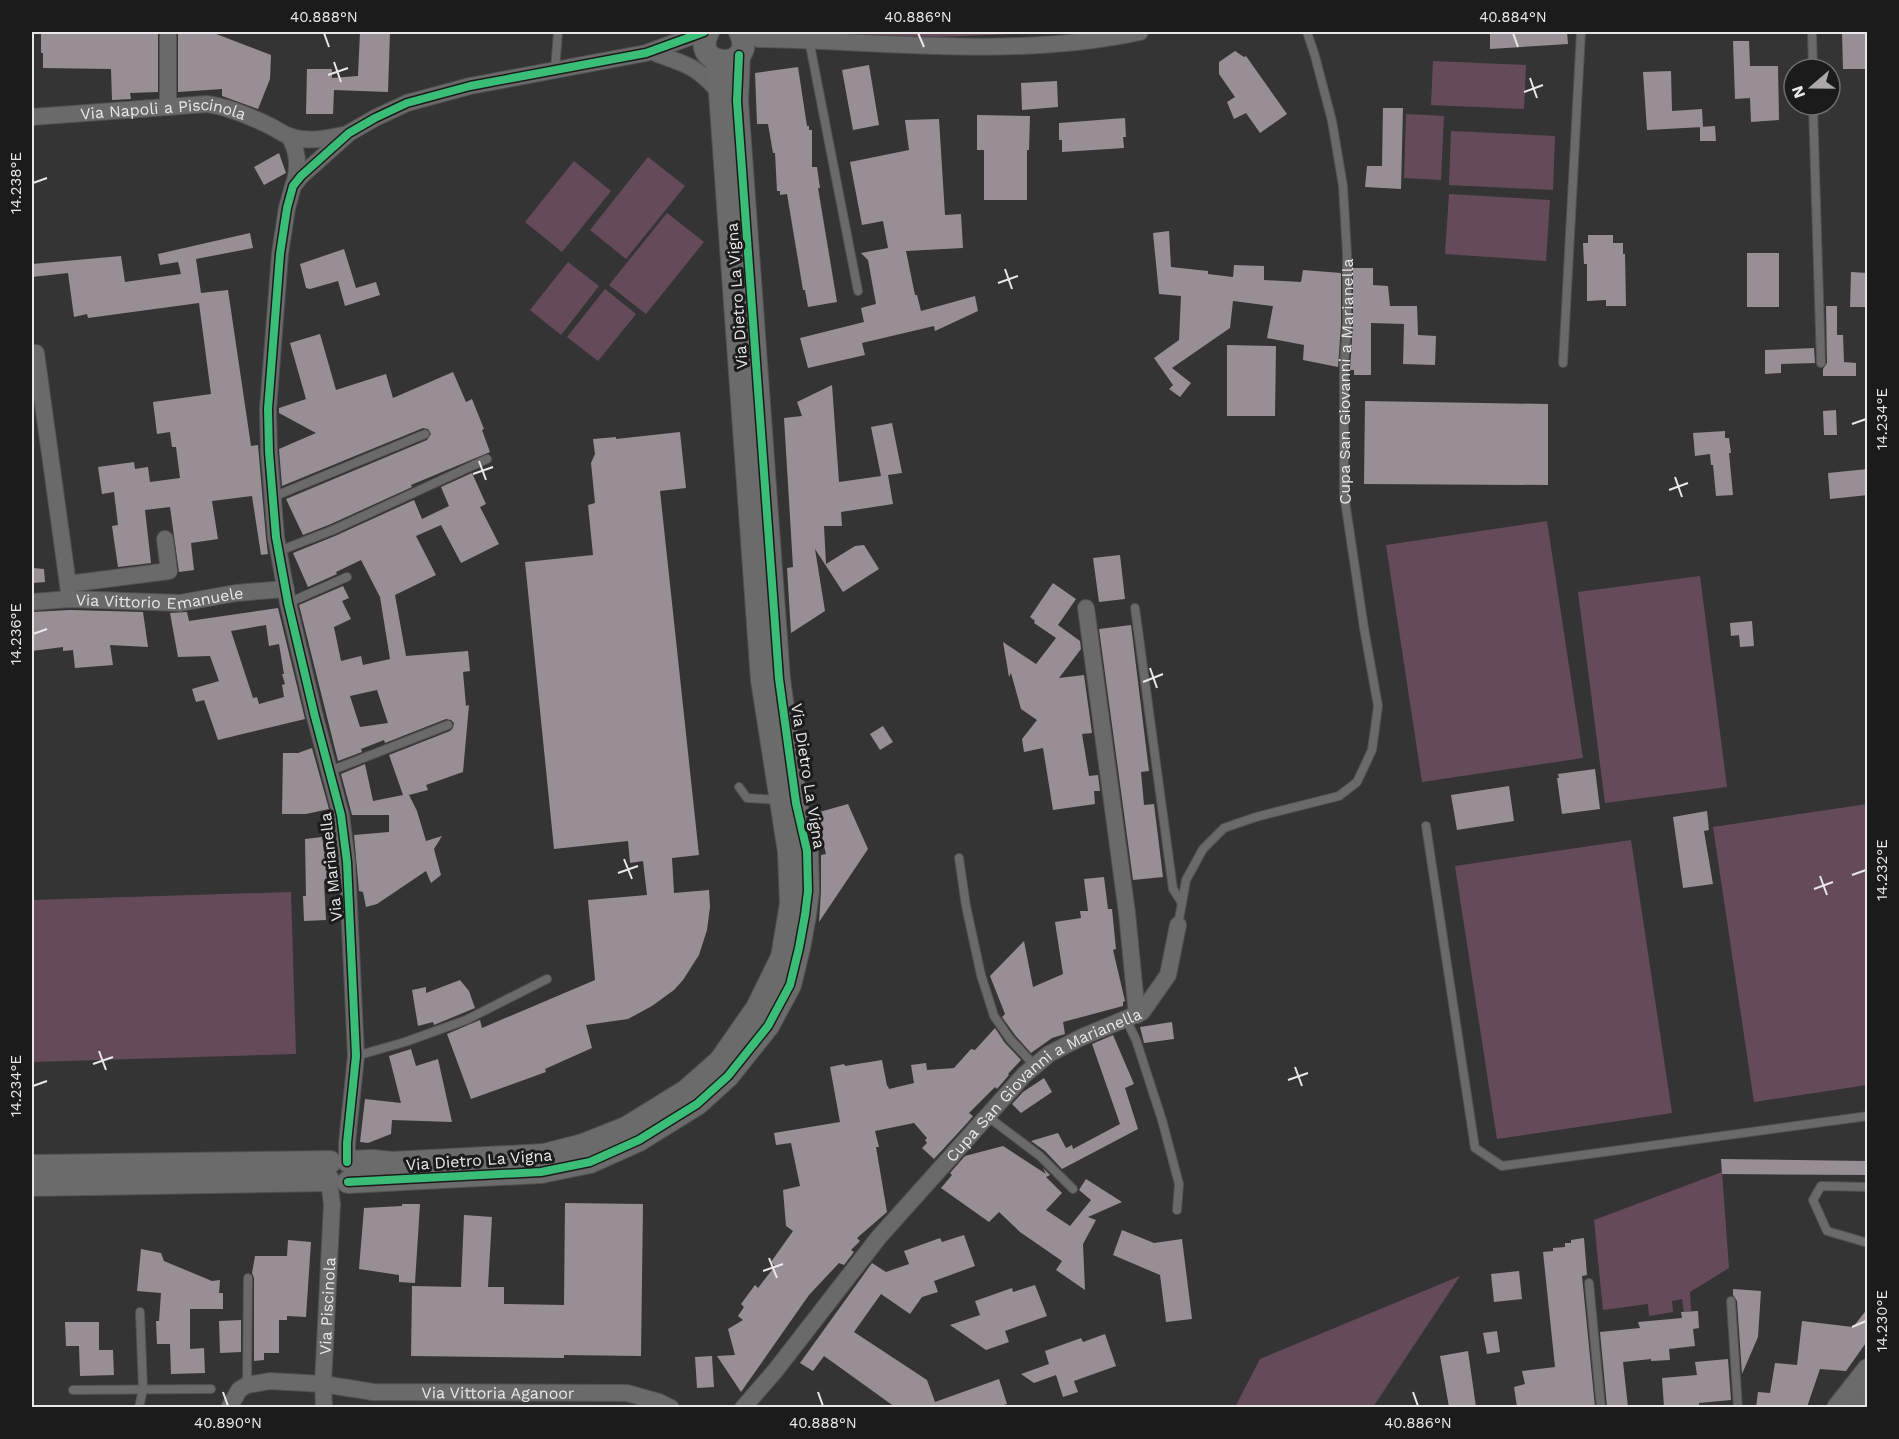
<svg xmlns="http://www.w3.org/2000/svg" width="1899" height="1439" viewBox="0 0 1899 1439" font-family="'Work Sans',sans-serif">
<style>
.green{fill:#654b5a}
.building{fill:#978f94;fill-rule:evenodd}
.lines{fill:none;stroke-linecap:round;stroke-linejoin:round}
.lane-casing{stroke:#525151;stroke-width:10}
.street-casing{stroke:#525151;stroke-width:18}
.secondary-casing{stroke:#525151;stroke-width:24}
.lane{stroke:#6a6a6a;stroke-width:8}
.street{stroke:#6a6a6a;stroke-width:16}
.secondary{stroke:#6c6b6b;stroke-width:22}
.cycleway-casing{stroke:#1c1b1c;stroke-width:11}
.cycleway{stroke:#3abd76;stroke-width:8}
.ticks{fill:none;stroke:#e9e7e8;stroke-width:2}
.labels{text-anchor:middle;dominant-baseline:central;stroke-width:6;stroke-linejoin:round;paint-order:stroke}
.street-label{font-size:16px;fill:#e9e7e8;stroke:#1c1b1c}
.neatline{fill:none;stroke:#e9e7e8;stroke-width:2}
.ticks-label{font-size:15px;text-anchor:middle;fill:#e9e7e8}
</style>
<rect width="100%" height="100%" fill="#353434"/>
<path class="green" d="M814,32H1060L937,37L828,34Z
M1433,61L1526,65L1524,109L1431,105Z
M1406,114L1444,116L1441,180L1404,178Z
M1451,131L1555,136L1553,190L1449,185Z
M648,157L685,186L626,259L590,230Z
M574,161L611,191L562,252L525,222Z
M1449,194L1550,200L1546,261L1445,254Z
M667,213L704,242L646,314L609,285Z
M568,262L599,286L561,335L530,310Z
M605,289L636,314L598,361L567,337Z
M1547,521L1583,758L1422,782L1386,545Z
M1700,576L1727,787L1605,803L1578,592Z
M1867,804V1085L1754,1102L1713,827Z
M1631,840L1672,1113L1497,1139L1455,866Z
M291,892L296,1054L33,1062L32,900Z
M1722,1172L1729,1268L1690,1292L1691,1311L1684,1312L1682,1299L1672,1301L1673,1312L1649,1316L1648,1304L1603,1310L1594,1220Z
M1460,1276L1373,1407H1235L1260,1359Z"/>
<path class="building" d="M41,32H158V92L130,93L131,99L112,100L111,69L43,68V53H41Z
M178,32H211L271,55L270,79L258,109L222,96V89L178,92Z
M360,32H390L388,92L334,90L333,114H306L307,69H332V78L358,76Z
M1490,32H1567L1568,44L1490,49Z
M1842,33H1868V69H1843Z
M1733,41H1749L1750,66H1778L1779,120L1751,122L1750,98L1735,99Z
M1235,51L1244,57L1246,56L1287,114L1260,133L1246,113L1234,119L1227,102L1235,97L1219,74V62Z
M869,65L879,125L853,130L842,70Z
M798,67L807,126H809V130H812V167H817L820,188H818L837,302L808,307L805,290H803L787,194L780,195V191H777L775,153H773L768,124H757L755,73Z
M1671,71L1672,111L1702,109L1703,127L1647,130L1643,72Z
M1057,81L1058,107L1022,110L1021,83Z
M1383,108H1403L1401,189L1365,187L1367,166H1382Z
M977,115L1030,116L1029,150H1027V200H984V150H977Z
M1125,118L1126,137H1123L1124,148L1062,152V140H1059V123Z
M939,119L945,215L961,214L963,248L906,251L915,295H917L921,311L975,296L978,311L935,331L934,326L862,343L865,355L808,368L800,338L864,322L861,308L876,304L868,260L861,253L888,248L883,221L862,225L850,162L909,150L905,120Z
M1715,126L1716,141H1700V127Z
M279,153L286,173L264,185L254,167Z
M1169,231L1171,267L1208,271V274L1233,277L1234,265L1264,266V280L1301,282L1303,270L1341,273V325L1338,367L1303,360L1304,345L1267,338L1273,306L1233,301L1230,328L1172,368L1191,383L1180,397L1169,389L1173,385L1154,358L1179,340L1181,296L1159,294L1153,233Z
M250,233L253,248L196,259L201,293L228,290L251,446L258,445L266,538L268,554L261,555L252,496L212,501L218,539L191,543L194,570L179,572L170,507L145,510L151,563L118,567L112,526L118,525L114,492L102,494L98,467L134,462L135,469L148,467L150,482L180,478L176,447H172L170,432L157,434L153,402L211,394L199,303L88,318L87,314L74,317L68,273L32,277V264L121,256L125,282L181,274L178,262L160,265L158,254Z
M1588,235H1613V243H1623V254H1625L1626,306H1606V300L1587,301V264H1584L1583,243H1588Z
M344,249L356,288L376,282L380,295L345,306L338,281L310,289L306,288L300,264Z
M1747,253H1779V307H1747Z
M1353,268H1373V285L1388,286L1390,306H1417L1418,335L1436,336L1435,365L1403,364L1404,324L1371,323V375H1354V370H1350L1353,325Z
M1851,272L1868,273V307H1850Z
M1826,306H1837V335H1843L1844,362L1856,363V376H1823V369L1827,363Z
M320,334L336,390L386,374L393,398L453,372L466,402L472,399L484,429L482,430L490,452L411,485L412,487L331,524L303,535L286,499L427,440L431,434L428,429L423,428L282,486L279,449L316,433L279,413V408L306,399L290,343Z
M1227,345L1276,346L1275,416H1227Z
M1814,348L1815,363L1781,364V373L1765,374V350Z
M832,385L839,482L881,476L871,427L892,423L902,473L888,475L893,504L841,512L842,526H824L826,564L855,546L864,545L879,569L843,592L815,549L825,611L791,633L787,568L793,567L784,418L802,416L797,402Z
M1365,401L1548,404V485L1364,484Z
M1836,410L1837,435H1824L1823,411Z
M1725,431V438H1729L1731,453H1729L1733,495L1716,496L1713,465H1711L1710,454L1695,456L1693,433Z
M680,432L686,488L660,491L699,855L672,858L674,893L709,890L710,907L707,930L699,955L683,980L674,990L652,1006L628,1019L586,1025L592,1048L545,1069L546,1072L471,1099L447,1034L480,1020L482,1028L595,980L588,900L647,895L643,861L630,863L628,841L554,849L525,562L593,555L588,505L595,503L591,463L595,454L593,439L616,437V439Z
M1868,469V495L1830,499L1828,473Z
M472,473L486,504L480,507L499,544L461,563L441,525L416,536L436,575L395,595L406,656L468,651L470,671L463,672L466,706L469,705L463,772L426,785L428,790L409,795L417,811L426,841L442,836L434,849L441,875L431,883L426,871L377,904L366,907L363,892L359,891L354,835L389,832V815H352L341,774L365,764L373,801L403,795L389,755L450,731L453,728L454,723L451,720L446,719L385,743L384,740L361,749L362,752L338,761L299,605L343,586L349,598L342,601L351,619L334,627L341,661L361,656L363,665L390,659L380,597L361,560L336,572L337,574L308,587L293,553L335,536L414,500L422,519L449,506L441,487ZM377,690L388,723L360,727L350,696Z
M1120,555L1125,599L1099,602L1093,558Z
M32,568L44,569L45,582L32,583Z
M1053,583L1076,599L1058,625L1080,641L1081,649L1059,678L1084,675L1092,733L1082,734L1089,776L1098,775L1100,791H1094L1095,804L1053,810L1043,748L1024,752L1022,739L1037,720L1021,709L1011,673L1009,677L1003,642L1036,664L1056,638L1034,623L1035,621L1030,617Z
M278,608L305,719L218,740L204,700L196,702L192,689L219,681L210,656L178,657L170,613L187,612L189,621ZM266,625L269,646L279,644L284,674H282L285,684L282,685L284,697L259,704L257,697L253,698L231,631Z
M70,610L143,612L148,647L110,645L113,665L75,668L73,650L63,651V647L32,651V612Z
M1752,621L1754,646L1740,647L1739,635L1731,636L1730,623Z
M1131,625L1149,771L1141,772L1144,805L1154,804L1163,877L1133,880L1099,629Z
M883,726L893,742L880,750L870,734Z
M312,748L329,809L306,814H282L283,753H298Z
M1595,769L1600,809L1562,814L1557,778H1559L1558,774Z
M1509,786L1514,821L1457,830L1451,795Z
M848,804L868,849L819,922L821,891V855L826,854L816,813Z
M1707,811L1709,830L1704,831L1713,884L1683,888L1673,817Z
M322,837L323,843H334L338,885L324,881L326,920L304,921L303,896H306L305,839Z
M1104,877L1108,909H1112L1116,949L1113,950L1125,1001L1123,1002V1006L1063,1022L1065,1034L1052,1038L1031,1053L1015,1035L1002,1017L1005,1014L990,976L1024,941L1033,987L1063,974L1055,922L1081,918L1080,911H1088L1084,879Z
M460,980L469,991L475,1008L434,1025L433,1022L418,1026L412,990L426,987V993Z
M1172,1022L1174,1039L1144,1043L1140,1027Z
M995,1028L1005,1043L1021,1060L1008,1074L1009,1075L997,1089L995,1087L969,1113L973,1116L968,1122L934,1159L922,1148L927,1143L925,1140L927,1138L914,1123L875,1131L879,1147H876L887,1212L857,1238L860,1241L851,1250L854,1252L844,1265L839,1263L809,1295L741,1392L717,1356L735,1355L728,1329L743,1320L738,1316L744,1307L741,1304L755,1285L758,1288L775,1266L771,1262L793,1231L786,1226L783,1190L800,1186L791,1143L776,1145L774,1133L840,1122L830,1067L844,1064L845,1066L882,1060L887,1086H888L889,1089L914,1083L911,1065L926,1063L927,1070L954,1068L971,1049L975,1050Z
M1113,1035L1134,1084L1125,1088L1138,1129L1062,1169L1045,1151L1031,1141L1058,1133L1066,1148L1072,1145L1073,1149L1120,1124L1092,1044Z
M411,1049L416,1066L438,1059L452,1122L392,1120L391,1134L368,1143L360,1142L365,1099L401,1103L389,1056Z
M1044,1078L1052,1092L1021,1113L1012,1104L1023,1092Z
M1003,1146L1046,1174L1043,1168L1050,1175L1046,1177L1062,1193L1046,1210L1070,1226L1091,1200L1079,1190L1086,1179L1122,1202L1088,1217L1096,1220L1083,1244L1085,1290L1056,1270L1062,1261L1020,1232L999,1212L989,1222L941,1188L952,1175L950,1173L965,1156Z
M1721,1159L1868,1161V1175L1722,1174Z
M565,1203L643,1204L641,1356L564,1355V1358L411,1356L412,1286L461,1287L464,1215L492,1217L488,1287H504V1304L564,1305Z
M402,1204H420L415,1283L399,1282V1275L359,1269L364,1208L402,1206Z
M1122,1230L1154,1243L1182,1239L1192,1319L1166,1322L1160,1275L1113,1255Z
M964,1235L975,1266L934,1281L938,1292L922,1297L910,1314L881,1294L854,1332L927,1380L935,1402L999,1379L1007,1404L997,1407H895L824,1356L813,1371L800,1363L872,1263L886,1272L909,1264L904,1251L940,1238L942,1242Z
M1584,1238L1587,1275L1582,1276L1595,1407H1517L1514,1387L1525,1384L1522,1371L1555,1367L1543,1252L1553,1251V1248L1565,1247V1243H1571V1240Z
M288,1240L311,1242L306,1317L287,1316V1320H279V1353H264V1360L254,1361V1278L252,1273L255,1256H287Z
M141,1249L161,1253L164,1261L212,1281L220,1280L219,1293H223V1309H190V1349L204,1348L205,1373L171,1374L170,1344H157L156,1321H159L161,1293L137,1291Z
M1519,1271L1522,1299L1494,1302L1491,1274Z
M1035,1285L1047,1316L1005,1331L1009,1342L986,1350L950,1325L980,1315L975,1301L1012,1288L1013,1292Z
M1733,1289L1761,1291L1758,1337L1742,1374L1737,1301L1733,1295Z
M1868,1308V1340L1846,1371L1820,1369L1807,1407H1756L1758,1392L1770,1393L1775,1363L1797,1365L1802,1321L1853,1327Z
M1698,1311L1699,1328L1693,1329L1695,1346L1669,1349L1670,1360L1651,1361V1359L1623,1362L1628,1407H1607L1600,1332L1640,1328L1638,1322L1682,1318L1681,1312Z
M241,1320V1352L220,1353L219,1321Z
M65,1322H99V1350H113L114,1375L80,1376L79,1346H66Z
M1497,1331L1500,1352L1487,1354L1483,1333Z
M1105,1334L1116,1366L1074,1381L1078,1392L1063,1397L1056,1375L1034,1383L1021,1374L1049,1364L1045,1351L1081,1338L1083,1342Z
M1468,1351L1476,1407H1449L1440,1356Z
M712,1356L714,1387L697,1388L695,1357Z
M1728,1359L1731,1400L1699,1403V1407H1664L1662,1378L1697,1375L1695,1362Z"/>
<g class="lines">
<g class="lane-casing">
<g id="lane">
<path d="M1812,32L1813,69"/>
<path d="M809,40L858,291"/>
<path d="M555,70L558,32"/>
<path d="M1813,105L1821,363"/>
<path d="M1563,363L1581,32"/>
<path d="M273,497L425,434"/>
<path d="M279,551L333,530L487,459"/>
<path d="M288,603L347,577"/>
<path d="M1135,608L1173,889L1182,903"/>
<path d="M330,771L448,725"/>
<path d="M739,787L747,798L780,800"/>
<path d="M1426,826L1475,1148L1502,1166L1868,1116"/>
<path d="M959,858L966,906L981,975L994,1016L1010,1039L1035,1066"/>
<path id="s1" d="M1178,925L1186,880L1203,849L1224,828L1256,817L1339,796L1357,782L1372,750L1378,706L1364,628L1344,494V364L1347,325V254L1343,186L1332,121L1315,56L1307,32"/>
<path d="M1126,1019L1136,1040L1162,1120L1179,1184L1177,1210"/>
<path d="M356,1056L405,1042L466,1020L547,979"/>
<path d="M987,1116L1040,1156L1073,1189"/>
<path d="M1868,1187L1821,1186L1813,1200L1827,1231L1868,1243"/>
<path d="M1589,1283L1601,1408"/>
<path d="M1731,1301L1738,1408"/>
<path d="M247,1385L248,1278"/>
<path d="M73,1390L211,1389"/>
<path d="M139,1408L143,1389L140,1312"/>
</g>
</g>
<g class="street-casing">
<g id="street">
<path d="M740,32L759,39C885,41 1015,59 1140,32"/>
<path d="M657,54C687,64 699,68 720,93"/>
<path d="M168,107V32"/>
<path id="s2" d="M32,117L207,104C230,107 252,117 272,127C278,130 283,134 289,136C307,143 330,138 348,134"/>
<path d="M289,136C298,151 299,168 294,184"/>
<path d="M36,353L70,599"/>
<path d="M68,584L169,571L165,539"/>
<path id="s3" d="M32,602L70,599L180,603L236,593L286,589"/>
<path d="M1086,608L1127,913L1137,1015"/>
<path d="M347,1162V1143L356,1056L347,862L341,815L315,717L288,603L276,537L269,452L268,409L280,254L287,208L293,186L301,176L349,133L375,118L407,103L470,86L646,53L704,32"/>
<path d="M1849,1394L1868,1401"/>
<path id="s4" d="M229,1408L239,1390L247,1385L270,1381L323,1384L373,1392L627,1393L659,1402L671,1408"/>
<path id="s5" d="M324,1408L323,1384L332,1204L329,1181"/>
<path id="s6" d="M743,1408L775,1371L879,1237L1024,1075L1049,1054L1082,1037L1142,1012L1168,975L1178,925"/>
</g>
</g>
<g class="secondary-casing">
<path id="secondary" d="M708,32C689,70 759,71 740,32
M349,1162L373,1161L392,1163L544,1155L583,1145L626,1128L686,1091L720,1061L757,1008L782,957L791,904L789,852L762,680L720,93L716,60
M32,1166L330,1162
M348,1182L541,1172L590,1162L639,1140L697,1104L728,1076L768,1026L790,985L799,948L805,915L808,891L807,851L796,803L779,679L737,101L739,55
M32,1185L328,1180
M1838,1408L1868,1370"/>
</g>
<use href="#lane" class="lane"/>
<use href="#street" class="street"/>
<use href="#secondary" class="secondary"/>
<g class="cycleway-casing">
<path id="cycleway" d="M347,1162V1143L356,1056L347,862L341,815L315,717L288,603L276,537L269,452L268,409L280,254L287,208L293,186L301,176L349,133L375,118L407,103L470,86L646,53L704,32
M348,1182L541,1172L590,1162L639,1140L697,1104L728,1076L768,1026L790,985L799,948L805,915L808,891L807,851L796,803L779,679L737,101L739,55"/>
</g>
<use href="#cycleway" class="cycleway"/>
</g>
<path class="ticks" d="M324,33L329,47M918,33L924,47M1513,33L1518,47M334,62L341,82M328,75L348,68M1530,78L1537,98M1524,92L1543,85M33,183L47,178M1005,269L1012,289M998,283L1018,276M1852,424L1866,419M479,461L486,480M473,474L493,467M1675,477L1682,497M1669,490L1688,483M33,634L47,629M1150,668L1157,688M1143,682L1163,674M624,859L632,879M618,873L638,866M1852,875L1866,870M1820,876L1827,895M1814,889L1833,882M99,1051L106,1070M93,1064L113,1057M1295,1067L1302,1086M1288,1080L1308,1073M33,1086L47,1081M769,1258L777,1278M763,1271L783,1264M1852,1327L1866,1321M223,1392L228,1406M818,1392L823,1406M1413,1392L1418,1406"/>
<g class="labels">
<g class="street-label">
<text stroke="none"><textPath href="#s2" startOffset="132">Via Napoli a Piscinola</textPath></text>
<text transform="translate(737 296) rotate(-94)">Via Dietro La Vigna</text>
<text stroke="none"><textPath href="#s1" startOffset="660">Cupa San Giovanni a Marianella</textPath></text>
<text stroke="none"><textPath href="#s3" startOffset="128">Via Vittorio Emanuele</textPath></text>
<text transform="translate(808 776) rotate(81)">Via Dietro La Vigna</text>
<text transform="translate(331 867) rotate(-96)">Via Marianella</text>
<text stroke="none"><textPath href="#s6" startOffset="446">Cupa San Giovanni a Marianella</textPath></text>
<text transform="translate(479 1160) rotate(-4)">Via Dietro La Vigna</text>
<text stroke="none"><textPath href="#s5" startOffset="102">Via Piscinola</textPath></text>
<text stroke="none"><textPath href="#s4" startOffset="282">Via Vittoria Aganoor</textPath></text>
</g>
</g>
<rect width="1899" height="1439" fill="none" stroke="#1c1b1c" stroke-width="66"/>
<g transform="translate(1812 87) rotate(250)"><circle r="28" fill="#1c1b1c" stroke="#6e6d6e" stroke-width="1.5"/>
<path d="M0-4.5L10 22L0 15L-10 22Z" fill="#aaa8a9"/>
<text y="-9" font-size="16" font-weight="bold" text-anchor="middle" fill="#e9e7e8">N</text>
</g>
<rect x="33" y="33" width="1833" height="1373" class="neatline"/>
<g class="ticks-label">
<text x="324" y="22">40.888°N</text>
<text x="918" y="22">40.886°N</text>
<text x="1513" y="22">40.884°N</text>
<text transform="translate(16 183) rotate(-90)" y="5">14.238°E</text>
<text transform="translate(1882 419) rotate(-90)" y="5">14.234°E</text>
<text transform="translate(16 634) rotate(-90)" y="5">14.236°E</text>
<text transform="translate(1882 870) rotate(-90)" y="5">14.232°E</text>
<text transform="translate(16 1086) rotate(-90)" y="5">14.234°E</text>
<text transform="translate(1882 1321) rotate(-90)" y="5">14.230°E</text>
<text x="228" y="1428">40.890°N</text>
<text x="823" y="1428">40.888°N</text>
<text x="1418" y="1428">40.886°N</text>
</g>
</svg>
